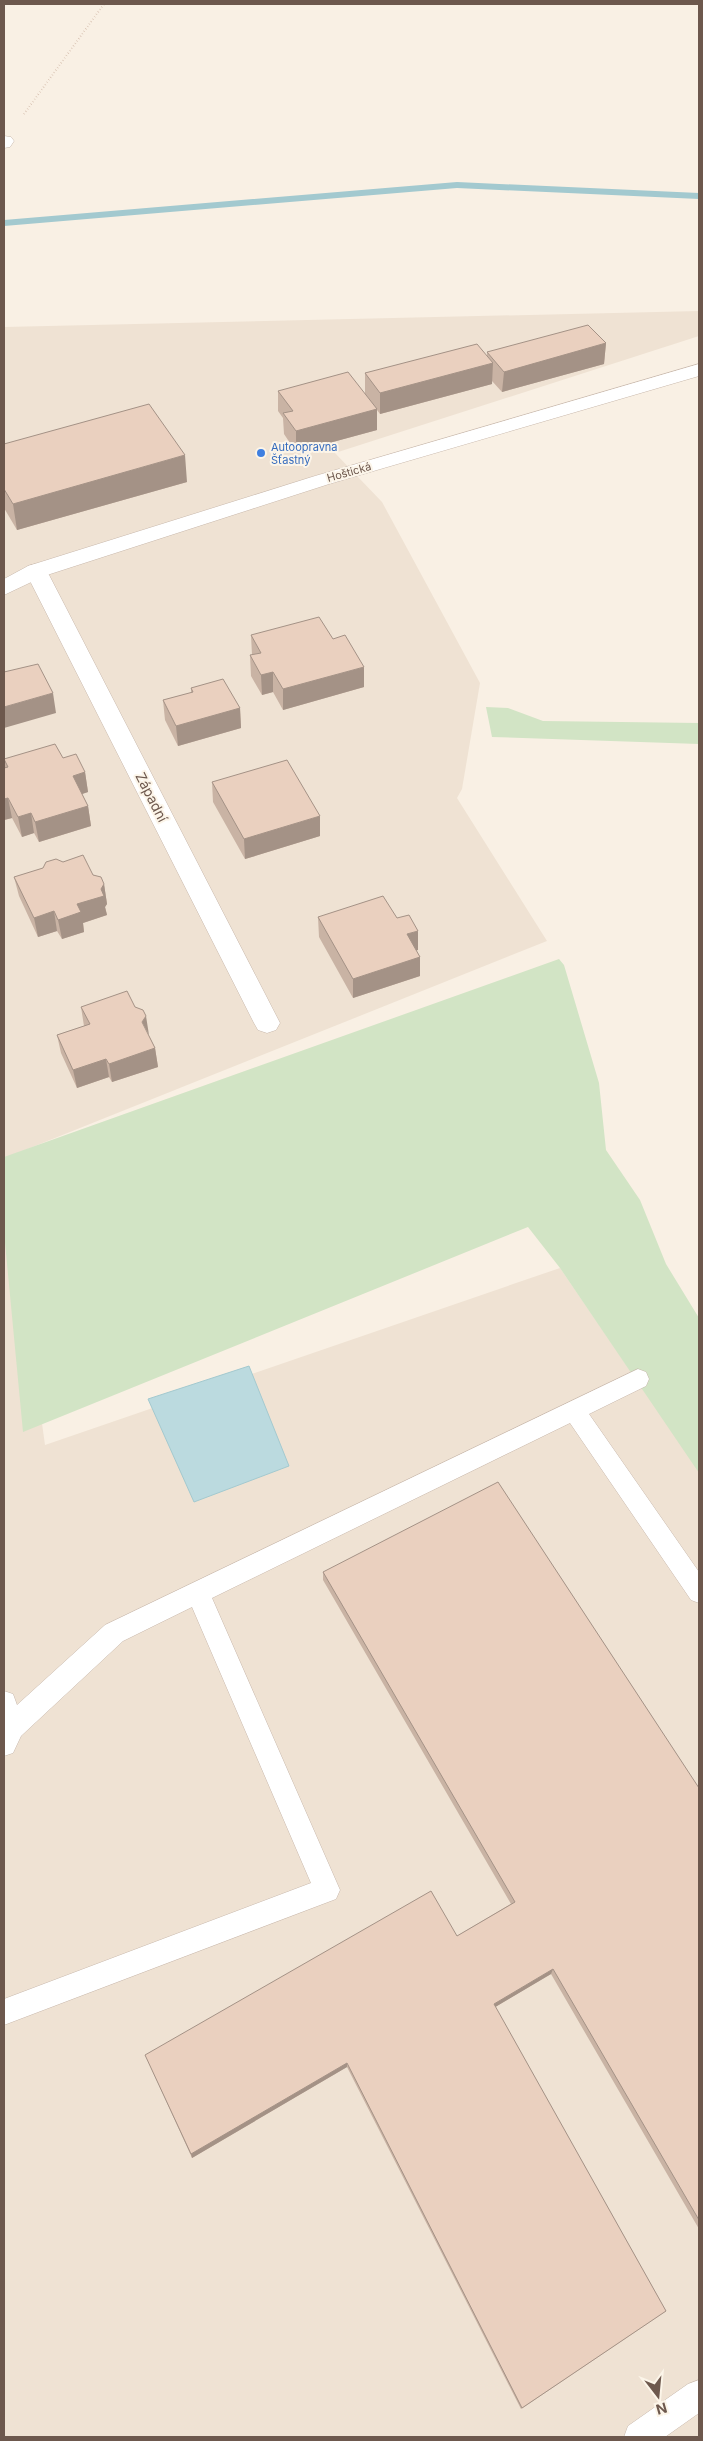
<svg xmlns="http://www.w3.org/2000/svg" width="703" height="2441" viewBox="0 0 703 2441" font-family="Inter,sans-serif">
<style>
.residential{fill:#efe2d3}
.green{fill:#d2e4c5}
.water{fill:#bbdadf;stroke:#a3c9cf}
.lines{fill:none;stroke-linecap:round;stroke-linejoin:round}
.stream{fill:#a3c9cf;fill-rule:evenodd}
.service-casing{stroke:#c8b8ac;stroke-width:1}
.minor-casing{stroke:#c8b8ac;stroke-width:1}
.tertiary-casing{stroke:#c8b8ac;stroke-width:1}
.path{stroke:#ceb4a3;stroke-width:2;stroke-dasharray:0.5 2.5;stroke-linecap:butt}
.service{fill:#fff;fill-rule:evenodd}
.minor{fill:#fff;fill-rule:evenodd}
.tertiary{fill:#fff;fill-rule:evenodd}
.wall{fill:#c9b3a4}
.shaded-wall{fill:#a49286}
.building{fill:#ead0bf;stroke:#a49286}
.shop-dot{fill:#3f7fe0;stroke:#fcf5e9;stroke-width:2}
.labels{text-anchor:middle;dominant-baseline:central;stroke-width:4;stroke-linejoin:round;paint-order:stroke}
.far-shop-label{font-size:11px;fill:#366cbe;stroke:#fcf5e9;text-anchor:start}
.far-street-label{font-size:11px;fill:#6d584d;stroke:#fcf5e9}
.street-label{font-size:14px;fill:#6d584d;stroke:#fcf5e9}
</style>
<rect width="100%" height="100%" fill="#f9f0e4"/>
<path class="residential" d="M699,311V336L335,453L382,502L480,683L462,789L457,798L547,941L5,1158L45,1445L560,1268L699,1471V2437H4V327Z"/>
<path class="green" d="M486,707L508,708L543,721L699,723V744L492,737Z
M559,959L564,965L599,1083L606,1150L640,1200L666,1264L699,1318V1473L560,1268L528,1227L23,1432L4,1232V1157Z"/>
<path class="water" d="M249,1366L289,1466L194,1502L148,1399Z"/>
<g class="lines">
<path class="stream" d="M457,182L699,193V199L457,188L4,226V220Z"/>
<g class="service-casing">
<path id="service" d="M638,1369L646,1372L649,1379L646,1386L589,1414L699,1572V1603L691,1600L570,1423L212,1598L340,1890L336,1899L4,2025V1999L311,1883L192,1607L123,1641L21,1736L13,1753L4,1756V1691L13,1694L17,1705L105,1625Z
M699,2380V2413L665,2437H624L628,2426L688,2384Z"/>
</g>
<g class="minor-casing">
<path id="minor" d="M4,136L11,137L14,141L10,147L4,148Z
M36,564L44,566L47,571L280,1023L276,1030L267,1033L258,1030L254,1023L25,571L28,566Z"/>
</g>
<g class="tertiary-casing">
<path id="tertiary" d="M699,364V376L329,484L44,576L4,595V579L28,566L315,476Z"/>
</g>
<path class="path" d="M24,114L104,4"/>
<use href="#service" class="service"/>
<use href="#minor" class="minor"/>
<use href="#tertiary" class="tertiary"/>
</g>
<path class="wall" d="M606,343L604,364L502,392L492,381V384L380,414L377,410V430L296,452L284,434L283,418L278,411V391L365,393V373L487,355V352Z
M4,444L187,482L17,530L4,508Z
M251,635L364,687L283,710L273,692L262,695L251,676L250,655H252Z
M191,688L240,708L241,728L178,746L165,720L163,700L191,693Z
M63,758L85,772L88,792L82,794L88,806L91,826L39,842L34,833L22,837L12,818L4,820L5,768L4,759Z
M212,782L320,836L245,859L213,802Z
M93,875L104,884L107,904L105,907L107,915L83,923L84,932L62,939L57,931L38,937L19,896L14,877Z
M318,917L397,918L418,950H416L420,957V976L353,998L319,937Z
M81,1007L149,1036L155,1048L158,1067L112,1082L109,1077L77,1088L61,1053L57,1035L84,1026Z
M323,1572L699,1788V2229L551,1974L495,2007L666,2311L521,2409L347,2067L192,2158L147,2059L457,1936L511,1904L323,1580Z"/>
<path class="shaded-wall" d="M606,343L604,364L502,392L504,372Z
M493,363L492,384L380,414V393Z
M377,409V430L296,452V431Z
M185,455L187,482L17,530L13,504Z
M364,667V687L283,710V689Z
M273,672V692L262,695L261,675Z
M53,693L56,713L4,728V707Z
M240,708L241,728L178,746L176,726Z
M85,772L88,792L76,796L73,776Z
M8,798L12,818L4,820V799Z
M88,806L91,826L39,842L35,822Z
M31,813L34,833L22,837L18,817Z
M320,816V836L245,859L244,839Z
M104,884L107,904L105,907L107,915L83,923L84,932L62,939L58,920L77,904L101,889Z
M54,911L57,931L38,937L34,918Z
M418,931V950L406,954L407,934Z
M420,957V976L353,998V979Z
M146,1016L149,1035L142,1022Z
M155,1048L158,1067L112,1082L109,1064Z
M106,1059L109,1077L77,1088L73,1070Z
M553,1969L551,1974L492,2009L494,2004Z
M347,2063V2067L192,2158L191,2154Z"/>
<path class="building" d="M588,325L606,343L504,372L487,352Z
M477,344L493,363L380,393L365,373Z
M348,372L377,409L296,431L283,413L293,411L278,391Z
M149,404L185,455L13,504L4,489V444Z
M319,617L333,639L345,635L364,667L283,689L273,672L261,675L250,655L261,653L251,635Z
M38,664L53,693L4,707V672Z
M223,679L240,708L176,726L163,700L193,692L191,688Z
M55,744L63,758L76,754L85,772L73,776L88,806L35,822L31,813L18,817L8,798L4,799V768L8,767L4,759Z
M287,760L320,816L244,839L212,782Z
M83,855L93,875L101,877L104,884L101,889L104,896L77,904L81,912L58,920L54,911L34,918L14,877L43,868L46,862L56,859L63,862Z
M383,896L397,918L409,915L418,931L407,934L420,957L353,979L318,917Z
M127,991L135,1007L143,1010L146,1016L142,1022L155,1048L109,1064L106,1059L73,1070L57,1035L90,1024L81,1007Z
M498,1482L699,1788V2220L553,1969L494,2004L666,2311L522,2408L347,2063L191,2154L145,2055L431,1891L457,1936L515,1902L323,1572Z"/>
<circle class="shop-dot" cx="261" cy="453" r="5"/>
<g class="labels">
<g class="far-shop-label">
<text x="271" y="447">Autoopravna<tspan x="271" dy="13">Šťastný</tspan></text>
</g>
<g class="far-street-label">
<text transform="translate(349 472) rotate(-16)">Hoštická</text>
</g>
<g class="street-label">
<text transform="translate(152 797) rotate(63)">Západní</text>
</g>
</g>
<rect width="703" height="2441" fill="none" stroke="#6d584d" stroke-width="10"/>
<g transform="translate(658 2396) rotate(164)" stroke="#fcf5e9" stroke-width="4" paint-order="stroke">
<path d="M0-4L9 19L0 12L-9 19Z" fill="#6d584d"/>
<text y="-8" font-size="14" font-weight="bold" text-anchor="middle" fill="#6d584d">N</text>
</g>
</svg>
